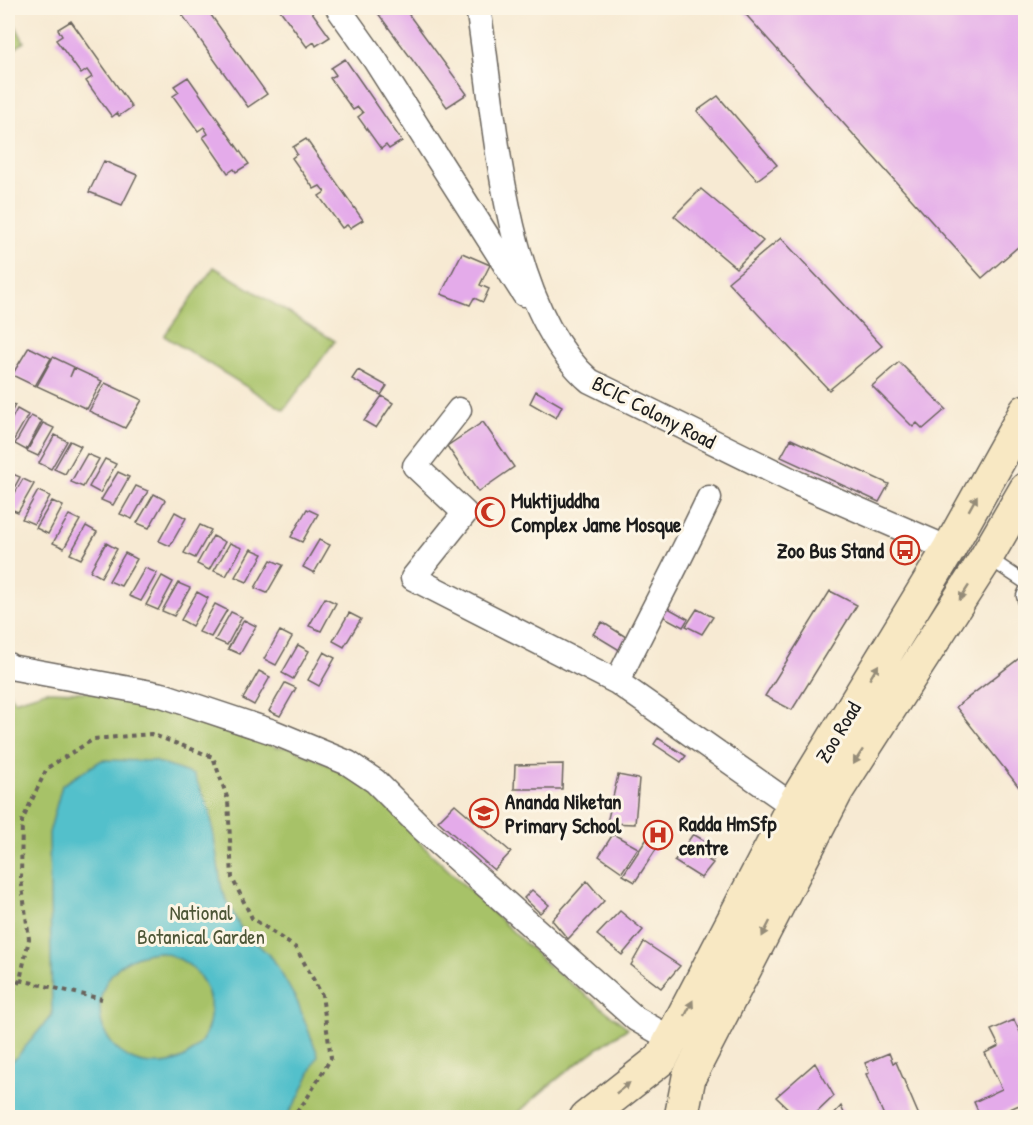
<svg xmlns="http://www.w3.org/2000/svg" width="1033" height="1125" viewBox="0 0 1033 1125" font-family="'Patrick Hand',sans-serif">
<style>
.green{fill:#a7c268;stroke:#626f42;stroke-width:1.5}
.water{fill:#53c0cb;stroke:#386e74;stroke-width:1.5;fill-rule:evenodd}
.building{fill:#e4abea}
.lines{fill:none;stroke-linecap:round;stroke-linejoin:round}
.lane-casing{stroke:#69645c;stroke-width:15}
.street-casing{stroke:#69645c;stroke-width:27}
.secondary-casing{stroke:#69645c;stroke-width:36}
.path{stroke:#69645c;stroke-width:4;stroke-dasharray:4.5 4.5;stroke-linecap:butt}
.lane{stroke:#fff;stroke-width:12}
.street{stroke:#fff;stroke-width:24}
.secondary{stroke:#f8e8c3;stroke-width:33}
.oneway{fill:#958c78}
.labels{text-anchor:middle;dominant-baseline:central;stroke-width:6;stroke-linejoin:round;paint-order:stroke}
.street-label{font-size:21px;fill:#1c1c1c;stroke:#fcf5e5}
.poi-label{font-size:21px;font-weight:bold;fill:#1c1c1c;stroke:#fcf5e5;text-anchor:start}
.park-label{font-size:21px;fill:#4d5637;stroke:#fcf5e5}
</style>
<rect width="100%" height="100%" fill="#fcf5e5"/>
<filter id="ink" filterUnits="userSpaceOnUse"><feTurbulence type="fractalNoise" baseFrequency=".0167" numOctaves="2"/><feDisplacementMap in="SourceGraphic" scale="12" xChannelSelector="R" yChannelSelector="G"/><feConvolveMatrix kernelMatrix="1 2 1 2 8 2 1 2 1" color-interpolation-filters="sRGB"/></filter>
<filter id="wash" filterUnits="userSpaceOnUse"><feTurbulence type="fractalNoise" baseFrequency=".008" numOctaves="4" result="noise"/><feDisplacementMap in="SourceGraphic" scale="24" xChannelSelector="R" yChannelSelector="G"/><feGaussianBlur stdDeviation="1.35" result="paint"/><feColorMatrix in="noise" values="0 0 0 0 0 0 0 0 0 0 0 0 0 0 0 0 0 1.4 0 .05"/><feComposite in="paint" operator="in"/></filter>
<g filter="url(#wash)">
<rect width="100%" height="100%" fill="#f7ead3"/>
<path class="green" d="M8,11L24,42L8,54Z
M214,267L335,341L284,410L164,336Z
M8,689L14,701L46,691L87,692L154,700L260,735L275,747H290L350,774L393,806L421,844L551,968L628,1028C585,1056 550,1082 514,1117H8Z"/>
<path class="water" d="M102,760L154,761L194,775L210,812L222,890L240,927L273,959L297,1001L318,1055L299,1097L286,1117H8V1064L16,1058L52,1015L49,833L62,785ZM158,952C235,966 222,1068 153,1064C86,1061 77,959 158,952Z"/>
<g id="blocks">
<path class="building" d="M189,8H206L267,94L248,107L181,13Z
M285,8H309L330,37L316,46L314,42L307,47L280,10Z
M383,8H404L467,94L447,107L377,12Z
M740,8H1026V240L982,278Z
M71,21L132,107L119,116L117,113L112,117L86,81L92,77L87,70L81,74L56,40L62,36L58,29Z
M345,59L402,141L389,149L386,145L381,149L358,117L363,113L358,107L353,110L330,78L336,75L331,68Z
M188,77L249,164L236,172L234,169L228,173L203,137L208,134L204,127L198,131L173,96L179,92L174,86Z
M718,96L777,165L757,180L697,111Z
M306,139L363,220L350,228L347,225L342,228L319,196L325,192L320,186L314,189L292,158L297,154L293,147Z
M104,161L137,175L122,205L89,192Z
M701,189L763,241L736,268L674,216Z
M781,238L882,346L829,390L728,282Z
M462,253L490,265L480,285L489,289L483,302L474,298L470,305L441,294Z
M29,347L51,358L35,386L12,375Z
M53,357L74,367L70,377L74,368L102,381L87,409L37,386Z
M899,362L946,409L923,429L917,423L913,427L872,386Z
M358,370L387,386L381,395L352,379Z
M105,383L142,400L125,428L89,411Z
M536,391L562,406L556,418L530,403Z
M382,396L393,403L376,428L364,421Z
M8,402L15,405L8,419Z
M17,409L28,415L12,443L8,441V426Z
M31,416L42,421L26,450L15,444Z
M483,422L514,467L478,492L447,446Z
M43,423L54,428L38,456L27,451Z
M55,435L67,441L51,469L39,463Z
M791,439L889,484L879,502L781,457Z
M70,441L81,446L65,474L54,469Z
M87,454L99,459L83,487L71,482Z
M105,459L116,464L100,493L89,487Z
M8,472L20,477L8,499Z
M118,472L129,477L113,505L101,500Z
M23,479L34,484L18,512L8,508V505Z
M136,486L148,491L132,519L120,514Z
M38,491L50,496L34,524L22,519Z
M154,494L165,500L149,528L137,523Z
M52,501L63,506L48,534L36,528Z
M307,509L318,514L302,542L291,537Z
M175,512L186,518L170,546L159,541Z
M69,515L80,520L64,548L53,543Z
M200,525L211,530L195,558L184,553Z
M86,526L97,532L81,559L70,554Z
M213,536L225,542L209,570L197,564Z
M319,540L330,545L314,573L303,567Z
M106,543L117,549L101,577L90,571Z
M230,543L242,548L226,576L214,571Z
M251,549L263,554L247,582L235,577Z
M125,553L137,559L121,586L109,581Z
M271,560L283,565L267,593L255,588Z
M145,568L157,573L141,601L129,596Z
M162,576L173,582L158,610L146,605Z
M178,583L190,588L174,616L162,611Z
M830,591L857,605L792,710L765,696Z
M197,592L208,598L192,626L181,620Z
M325,598L336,603L321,631L309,626Z
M215,604L227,610L211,637L199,632Z
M661,604L688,619L683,627L655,612Z
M697,609L713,617L702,634L686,626Z
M231,612L242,617L227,645L215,640Z
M349,613L361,619L344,647L333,641Z
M244,620L256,626L240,654L228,649Z
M602,622L634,642L626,654L593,634Z
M280,631L292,637L276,665L264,659Z
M298,645L309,651L293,679L282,673Z
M324,652L335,658L319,686L308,680Z
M1026,653V796L956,707Z
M259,671L270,677L254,705L243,699Z
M285,683L296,688L280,716L269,711Z
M658,738L686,756L681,762L654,744Z
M563,764L562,789H514L515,765Z
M618,775L639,779L635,824L607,823Z
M455,804L511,852L494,870L438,821Z
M656,825L668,831L635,882L623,875Z
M613,834L638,848L622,872L599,856Z
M693,834L720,850L713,860L686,844Z
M686,846L713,863L701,878L674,861Z
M587,881L604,901L568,939L552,920Z
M532,890L549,905L540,913L524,898Z
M620,911L643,930L622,955L597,935Z
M644,942L680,966L661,988L631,965Z
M1014,1020L1026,1044V1102L990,1118H981L974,1102L1002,1089L985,1053L999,1046L991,1030Z
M889,1053L893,1063L896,1062L920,1118H885L866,1074L869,1073L865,1063Z
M815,1063L834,1096L811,1118H798L776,1097Z
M841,1106L846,1118H830Z"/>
</g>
</g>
<g filter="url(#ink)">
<use href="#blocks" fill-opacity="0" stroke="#69645c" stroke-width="1.5"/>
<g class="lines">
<g class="lane-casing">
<path id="lane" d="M987,557L1026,583
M1026,589L1023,596L1026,606"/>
</g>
<g class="street-casing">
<path id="street" d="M338,8L375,60L524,294
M478,8C496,117 502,305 590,381L799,484L949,549
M459,410L415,466L465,513L413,578L617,682
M709,498C680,560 647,620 617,682L793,806
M8,665L10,667L162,695L273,732L348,763L375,781L423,829L636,1019L673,1040"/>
</g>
<g class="secondary-casing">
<path id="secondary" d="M586,1118L661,1059L793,806L949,549L1026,411
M681,1118L689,1077L837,790L983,563L1026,489"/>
</g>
<path class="path" d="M20,980L102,999
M8,999L20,980L29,939L21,879L22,821L47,768L94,739L151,734L213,757L228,800L232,878L252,918L296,948L322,995L331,1058L306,1100L292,1118"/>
<use href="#lane" class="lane"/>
<use href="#street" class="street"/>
<use href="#secondary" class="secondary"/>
</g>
<defs><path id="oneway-solid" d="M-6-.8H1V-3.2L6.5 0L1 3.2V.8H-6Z" transform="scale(1.5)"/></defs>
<g class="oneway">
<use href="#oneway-solid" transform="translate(973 503) rotate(-61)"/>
<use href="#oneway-solid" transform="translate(964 593) rotate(123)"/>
<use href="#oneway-solid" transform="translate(874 672) rotate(-59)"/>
<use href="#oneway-solid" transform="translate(858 757) rotate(123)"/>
<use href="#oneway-solid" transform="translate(766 929) rotate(117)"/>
<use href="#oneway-solid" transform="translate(689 1008) rotate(-63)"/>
<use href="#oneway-solid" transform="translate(623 1088) rotate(-38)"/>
</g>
</g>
<defs>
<g id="mosque-ring" transform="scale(1.5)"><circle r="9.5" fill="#fcf5e5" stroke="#c8321e" stroke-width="1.5"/><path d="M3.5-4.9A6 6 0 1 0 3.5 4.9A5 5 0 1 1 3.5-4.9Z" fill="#c8321e"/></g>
<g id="bus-ring" transform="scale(1.5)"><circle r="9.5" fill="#fcf5e5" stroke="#c8321e" stroke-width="1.5"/><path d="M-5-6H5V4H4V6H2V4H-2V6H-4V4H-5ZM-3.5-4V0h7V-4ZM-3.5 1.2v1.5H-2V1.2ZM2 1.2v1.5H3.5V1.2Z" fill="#c8321e"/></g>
<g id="school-ring" transform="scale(1.5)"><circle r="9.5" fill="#fcf5e5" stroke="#c8321e" stroke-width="1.5"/><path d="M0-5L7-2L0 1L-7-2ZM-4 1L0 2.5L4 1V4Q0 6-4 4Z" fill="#c8321e"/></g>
<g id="hospital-ring" transform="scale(1.5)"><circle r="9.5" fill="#fcf5e5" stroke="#c8321e" stroke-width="1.5"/><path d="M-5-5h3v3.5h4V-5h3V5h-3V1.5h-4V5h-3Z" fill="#c8321e"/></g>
</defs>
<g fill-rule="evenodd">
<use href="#mosque-ring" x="490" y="512"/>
<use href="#bus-ring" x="905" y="550"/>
<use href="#school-ring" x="484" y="813"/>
<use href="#hospital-ring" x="658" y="835"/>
</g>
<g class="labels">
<g class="street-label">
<text transform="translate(654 412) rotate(27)">BCIC Colony Road</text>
<text transform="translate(838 732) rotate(-59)">Zoo Road</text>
</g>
<g class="poi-label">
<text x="511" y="500">Muktijuddha<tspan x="511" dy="24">Complex Jame Mosque</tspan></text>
<text x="884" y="550" text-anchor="end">Zoo Bus Stand</text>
<text x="505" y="801">Ananda Niketan<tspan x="505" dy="24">Primary School</tspan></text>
<text x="679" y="823">Radda HmSfp<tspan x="679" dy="24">centre</tspan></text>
</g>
<g class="park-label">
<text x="201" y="912">National<tspan x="201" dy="24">Botanical Garden</tspan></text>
</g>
</g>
<rect width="1033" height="1125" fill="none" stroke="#fcf5e5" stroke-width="30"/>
</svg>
